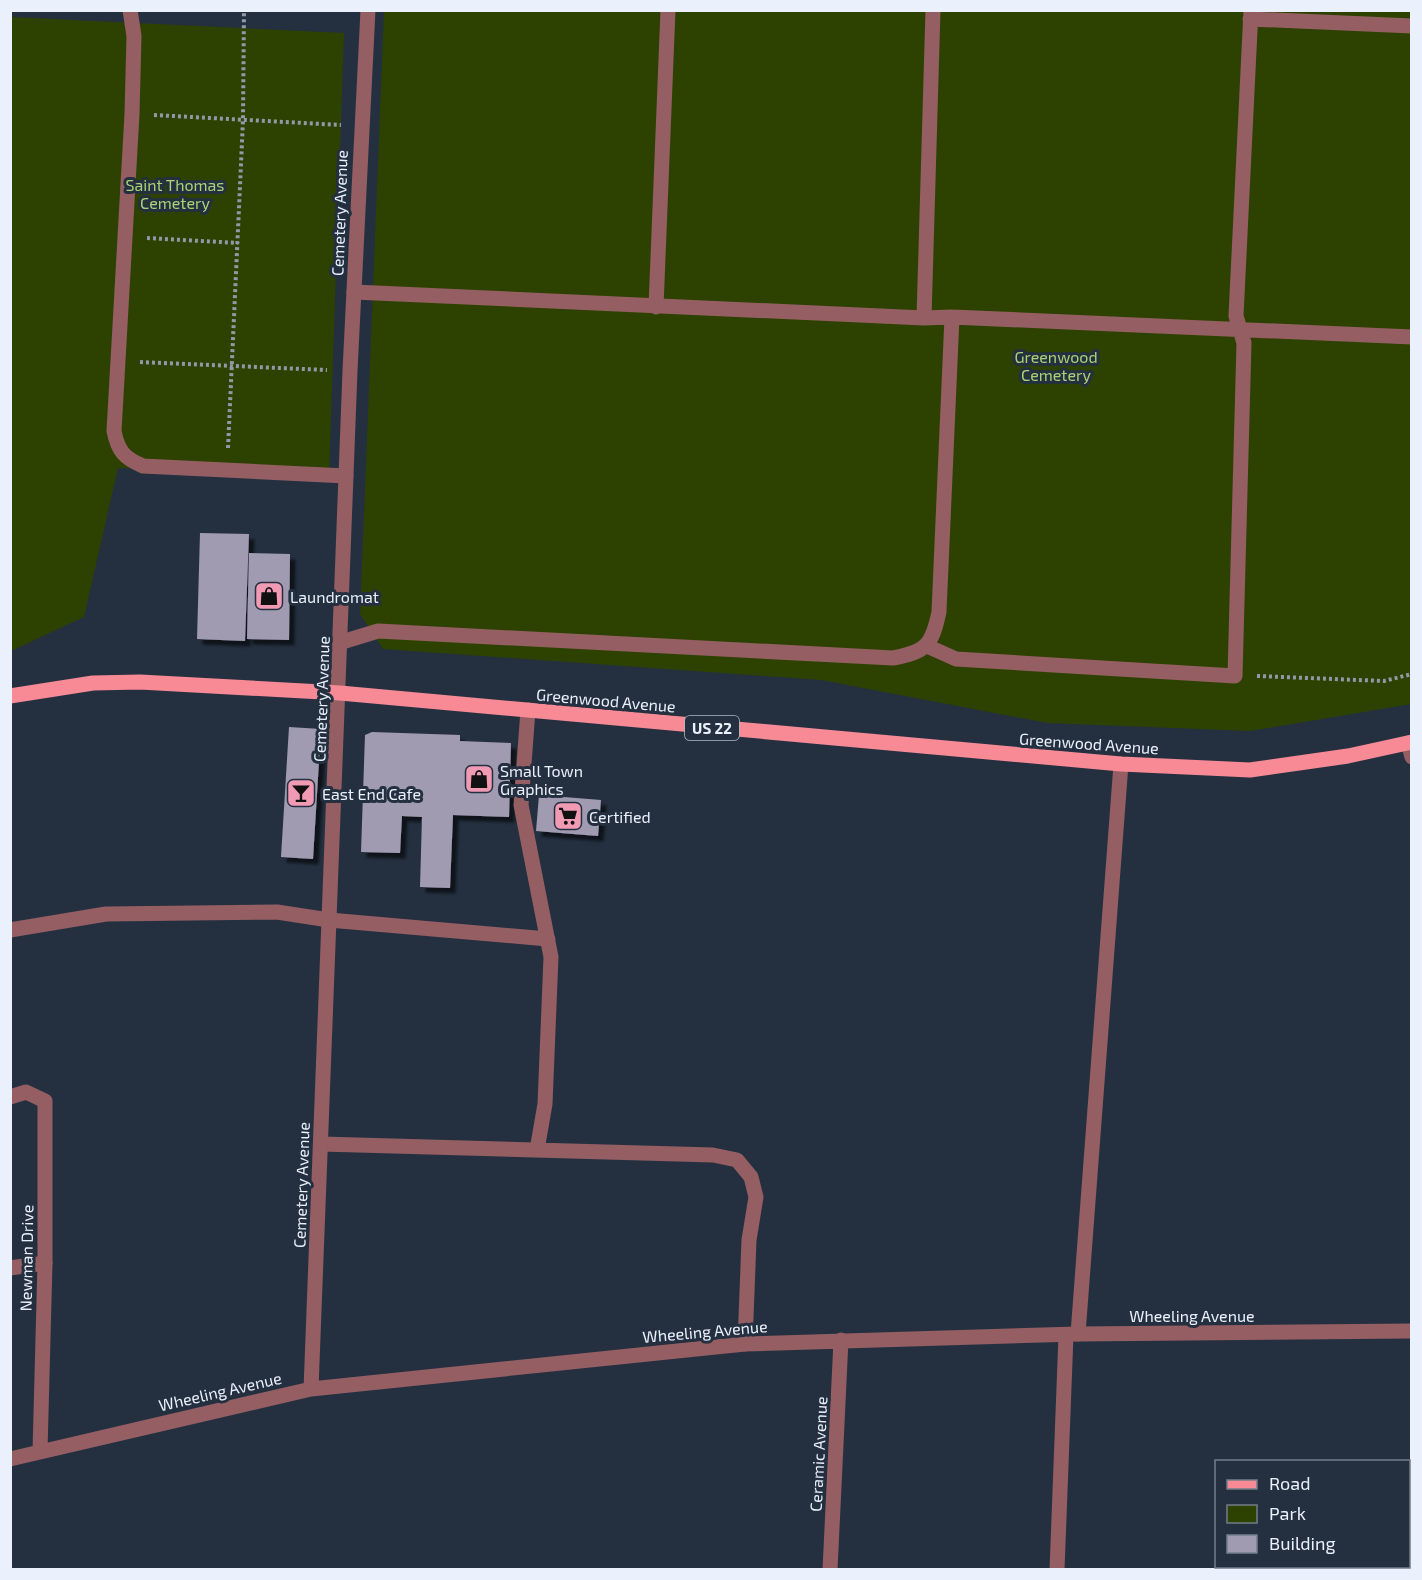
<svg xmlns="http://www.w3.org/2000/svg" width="1422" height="1580" viewBox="0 0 1422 1580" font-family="'Exo 2',sans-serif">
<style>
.green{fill:#2d4200}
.building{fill:#a09bb1;filter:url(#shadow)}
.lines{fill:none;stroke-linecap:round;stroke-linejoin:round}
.path{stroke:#9099a6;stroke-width:4;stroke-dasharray:3 3;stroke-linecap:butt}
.service{stroke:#945e63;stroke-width:15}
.minor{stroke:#945e63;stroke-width:15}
.primary{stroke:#f88a95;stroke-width:15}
.labels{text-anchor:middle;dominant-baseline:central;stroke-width:6;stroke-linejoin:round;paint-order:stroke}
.shield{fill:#243040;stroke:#afb7c4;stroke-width:1.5}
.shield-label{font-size:15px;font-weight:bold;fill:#eaf1fc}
.park-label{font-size:16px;fill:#abd275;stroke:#243040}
.street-label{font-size:16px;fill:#eaf1fc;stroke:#243040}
.poi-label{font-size:16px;fill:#eaf1fc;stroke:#243040;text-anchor:start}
</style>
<defs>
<filter id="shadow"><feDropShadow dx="5.5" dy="5.5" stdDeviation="1.5" flood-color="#0009"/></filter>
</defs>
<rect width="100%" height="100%" fill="#243040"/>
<path class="green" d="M384,11H1411V704L1250,731L1047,723L821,680L383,649L360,614Z
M11,17L344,33L329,476L118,468L84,617L11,651Z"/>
<path class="building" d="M200,533L249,534L245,641L197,639Z
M249,553L290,554L289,640L247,639Z
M289,727L321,729L313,859L281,857Z
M372,732L460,735V741L511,743L509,817L453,815L450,888L420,887L422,817L402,816L400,853L361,852L365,735Z
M539,795L601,800L598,836L536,831Z"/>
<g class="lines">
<path class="path" d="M154,115L341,125
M147,238L238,243
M140,362L327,370
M228,448L243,120L244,10
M1257,676L1384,681L1412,674"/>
<path class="service" d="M130,10L134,36L132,114L114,431C118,451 124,458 143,466L346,476
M1250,19L1412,26
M354,292L924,318L952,317L1412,337
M656,307L668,10
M924,318L933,10
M342,642L378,631L893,658C926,652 932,645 939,612L952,317
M927,646L956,659L1235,676L1244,343L1236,316L1251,10
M528,710L521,805L551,957L545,1104L537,1150
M1408,743L1412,757
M10,930L106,914L277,912L329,920L548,939
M321,1144L713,1155L737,1160L751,1177L756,1197L749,1240L745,1344
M10,1268L45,1263
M1078,1334L1121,764
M1057,1570L1066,1335"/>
<path class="minor" d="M10,1097L26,1092L45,1101V1263L40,1451
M311,1389L350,371L368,10
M10,1459L311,1389L745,1344L1078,1334L1412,1331
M830,1570L841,1340"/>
<path class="primary" d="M10,696L93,683L140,682L340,693L1121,764L1250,770L1348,756L1412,742"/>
</g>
<defs>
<g id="shop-square" transform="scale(1.5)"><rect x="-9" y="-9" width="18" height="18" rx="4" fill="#f19ab4" stroke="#243040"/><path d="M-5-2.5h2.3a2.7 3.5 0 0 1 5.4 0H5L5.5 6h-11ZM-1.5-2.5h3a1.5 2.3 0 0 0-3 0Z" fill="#111"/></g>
<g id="bar-square" transform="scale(1.5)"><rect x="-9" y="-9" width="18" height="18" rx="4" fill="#f19ab4" stroke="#243040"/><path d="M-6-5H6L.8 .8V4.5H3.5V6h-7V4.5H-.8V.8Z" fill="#111"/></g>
<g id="supermarket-square" transform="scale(1.5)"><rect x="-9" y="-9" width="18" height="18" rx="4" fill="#f19ab4" stroke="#243040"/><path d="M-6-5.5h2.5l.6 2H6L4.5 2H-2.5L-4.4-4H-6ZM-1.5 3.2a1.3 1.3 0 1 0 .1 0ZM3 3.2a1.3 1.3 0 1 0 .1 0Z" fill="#111"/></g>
</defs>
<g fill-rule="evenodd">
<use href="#shop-square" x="269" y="596"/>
<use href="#shop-square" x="479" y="779"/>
<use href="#bar-square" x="301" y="793"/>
<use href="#supermarket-square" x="568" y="816"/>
</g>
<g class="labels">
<rect class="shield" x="685" y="716" width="54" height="24" rx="4.5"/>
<g class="shield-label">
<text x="712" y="728">US 22</text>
</g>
<g class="park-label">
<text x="175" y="184">Saint Thomas<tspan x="175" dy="18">Cemetery</tspan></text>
<text x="1056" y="356">Greenwood<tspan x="1056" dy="18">Cemetery</tspan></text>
</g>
<g class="street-label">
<text transform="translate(339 213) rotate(-88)">Cemetery Avenue</text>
<text transform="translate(321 699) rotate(-88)">Cemetery Avenue</text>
<text transform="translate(606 700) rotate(5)">Greenwood Avenue</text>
<text transform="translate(1089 743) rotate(4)">Greenwood Avenue</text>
<text transform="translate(301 1185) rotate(-88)">Cemetery Avenue</text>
<text transform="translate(26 1258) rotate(-89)">Newman Drive</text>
<text x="1192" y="1315">Wheeling Avenue</text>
<text transform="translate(705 1331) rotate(-5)">Wheeling Avenue</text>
<text transform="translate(220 1391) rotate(-13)">Wheeling Avenue</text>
<text transform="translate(818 1454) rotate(-87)">Ceramic Avenue</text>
</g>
<g class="poi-label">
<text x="290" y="596">Laundromat</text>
<text x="500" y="770">Small Town<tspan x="500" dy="18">Graphics</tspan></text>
<text x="322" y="793">East End Cafe</text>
<text x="589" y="816">Certified</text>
</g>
</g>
<rect width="1422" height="1580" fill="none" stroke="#eaf1fc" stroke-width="24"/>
<rect x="1215" y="1460" width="195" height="108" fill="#243040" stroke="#737d8b" stroke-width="1.5"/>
<rect x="1227" y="1480" width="30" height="9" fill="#f88a95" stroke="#737d8b" stroke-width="1.5"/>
<text x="1269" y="1490" font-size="18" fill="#eaf1fc">Road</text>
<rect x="1227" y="1505" width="30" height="18" fill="#2d4200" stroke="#737d8b" stroke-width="1.5"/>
<text x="1269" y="1520" font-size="18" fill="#eaf1fc">Park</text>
<rect x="1227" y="1535" width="30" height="18" fill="#a09bb1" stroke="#737d8b" stroke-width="1.5"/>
<text x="1269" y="1550" font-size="18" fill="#eaf1fc">Building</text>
</svg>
